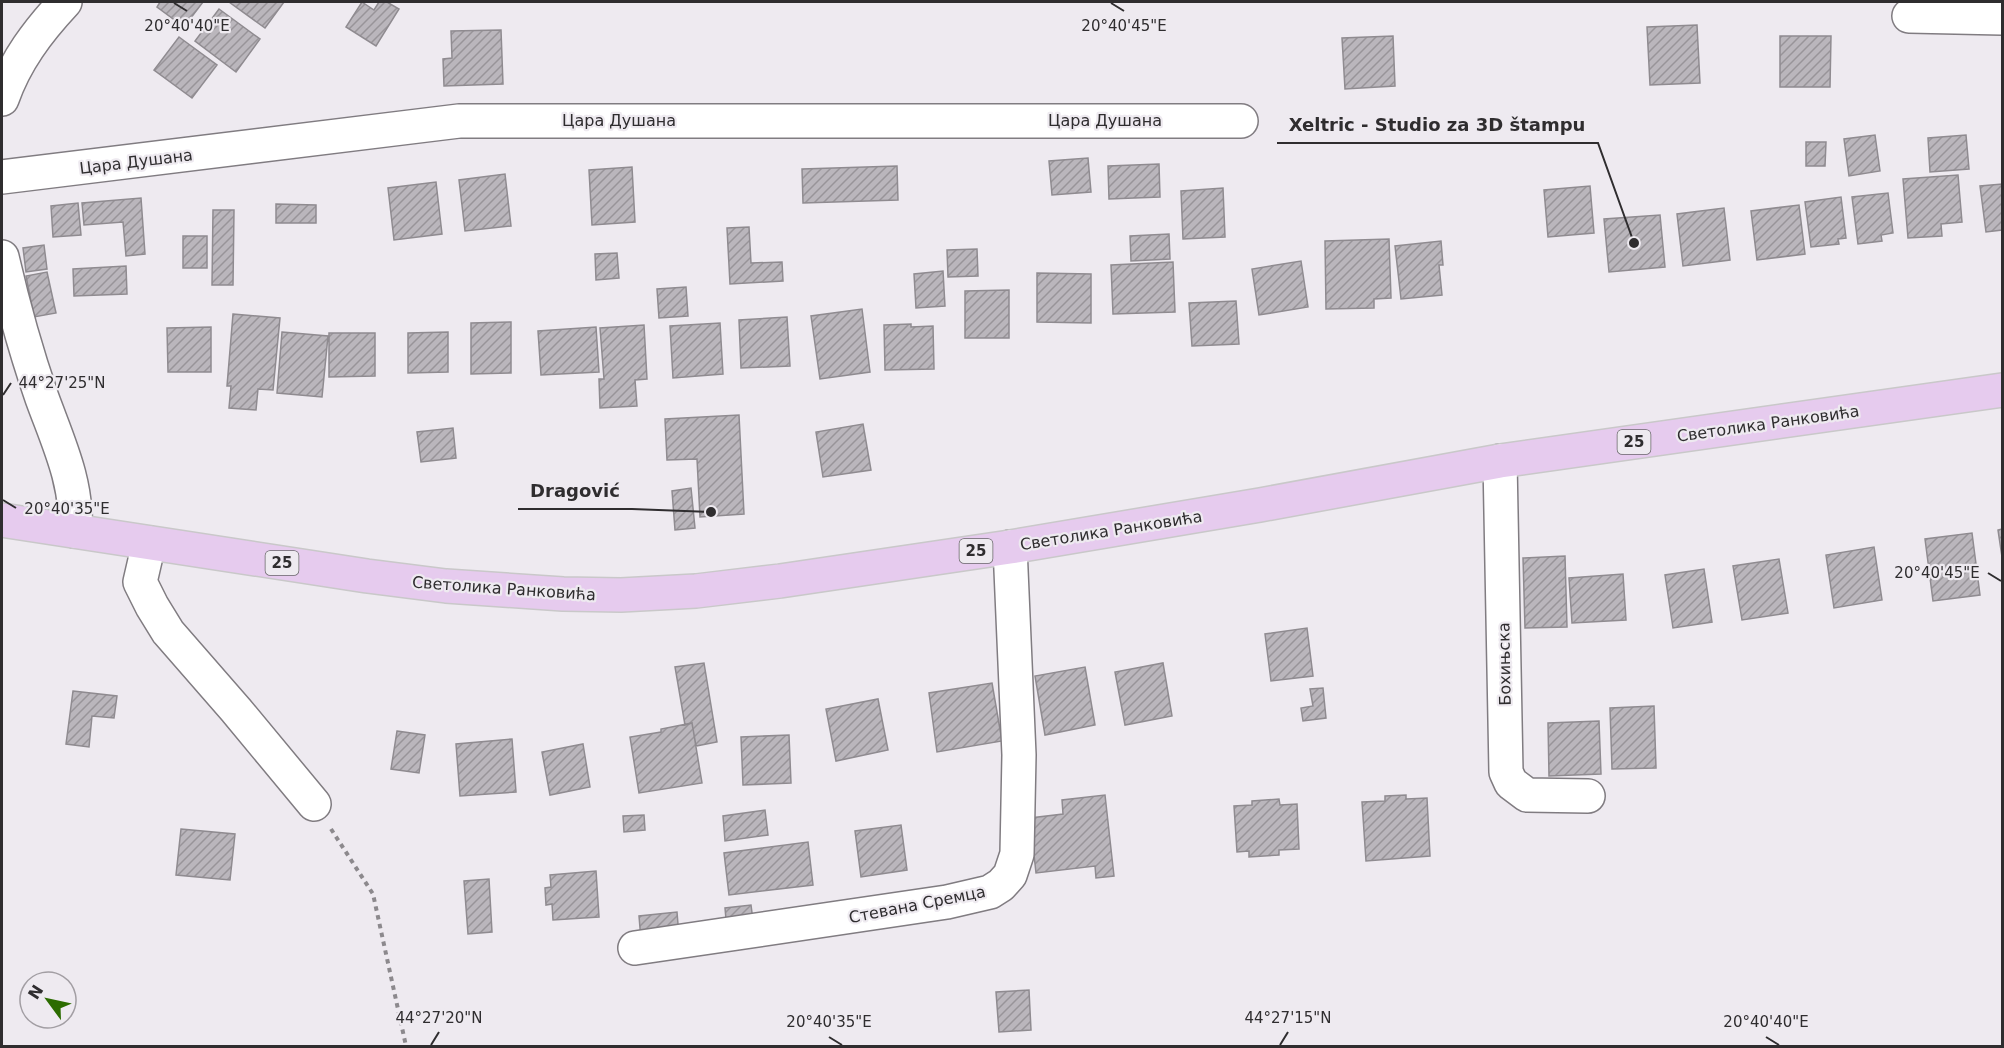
<svg xmlns="http://www.w3.org/2000/svg" width="2004" height="1048" font-family="'DejaVu Sans',sans-serif">
<style>
.building{fill:url(#building-hatch);stroke:#8f8b90;stroke-width:1.5}
.lines{fill:none;stroke-linecap:round;stroke-linejoin:round}
.minor-casing{stroke:#807c81;stroke-width:36}
.major-casing{stroke:#c9c8c9;stroke-width:36}
.path{stroke:#8c898d;stroke-width:4;stroke-dasharray:4.5 4.5;stroke-linecap:butt}
.minor{stroke:#fff;stroke-width:33}
.major{stroke:#e6cbee;stroke-width:33}
.ticks{fill:none;stroke:#2f2d2f;stroke-width:2}
.labels{text-anchor:middle;stroke-width:4.5;stroke-linejoin:round;paint-order:stroke}
.shield{fill:#eeeaf0;stroke:#686669;stroke-width:1.5}
.shield-label{font-size:15px;font-weight:bold;fill:#2f2d2f}
.street-label{font-size:16px;fill:#2f2d2f;stroke:#eeeaf0}
.ticks-label{font-size:15px;text-anchor:middle;fill:#2f2d2f;stroke:#eeeaf0;stroke-width:4.5;stroke-linejoin:round;paint-order:stroke}
.leader{fill:none;stroke:#2f2d2f;stroke-width:2}
.callout-dot{fill:#2f2d2f;stroke:#eeeaf0;stroke-width:2}
.callout-label{font-size:18px;text-anchor:middle;font-weight:bold;fill:#2f2d2f;stroke:#eeeaf0;stroke-width:4.5;stroke-linejoin:round;paint-order:stroke}
</style>
<defs>
<pattern id="building-hatch" width="6" height="6" patternUnits="userSpaceOnUse" patternTransform="scale(1.5)"><rect width="6" height="6" fill="#bab6bc"/><path d="M-1 1l2-2M0 6l6-6M5 7l2-2" fill="none" stroke="#989499"/></pattern>
</defs>
<rect width="100%" height="100%" fill="#eeeaf0"/>
<path class="building" d="M160,2h43l-19,25 -27,-20z
M229,2h55l-19,26z
M362,2l12,8 5,-8h8l12,7 -23,37 -30,-19z
M219,9l41,30 -24,33 -41,-31z
M1697,25l3,58 -50,2 -3,-58z
M501,30l2,54 -59,2 -1,-27 9,-1 -1,-27z
M1393,36l2,50 -50,3 -3,-51z
M1780,36h51l-1,51h-50z
M179,37l38,28 -25,33 -38,-28z
M1875,135l5,36 -31,5 -5,-37z
M1966,135l3,34 -39,3 -2,-34z
M1806,142h20l-1,24h-19z
M1088,158l3,34 -39,3 -3,-34z
M1159,164l1,33 -51,2 -1,-33z
M897,166l1,34 -95,3 -1,-34z
M632,167l3,55 -43,3 -3,-55z
M505,174l6,52 -46,5 -6,-51z
M1958,175l4,47 -21,2 1,12 -34,2 -5,-59z
M436,182l6,52 -48,6 -6,-52z
M2002,184v46l-16,2 -6,-46z
M1590,186l4,47 -46,4 -4,-47z
M1223,188l2,49 -42,2 -2,-48z
M1888,193l5,40 -12,2 1,6 -24,3 -6,-47z
M1841,197l5,41 -8,1 1,5 -28,3 -6,-45z
M141,198l4,56 -19,2 -3,-34 -39,3 -2,-22z
M78,203l3,32 -28,2 -2,-31z
M276,204l40,1v18h-40z
M1799,205l6,49 -48,6 -6,-49z
M1724,208l6,52 -47,6 -6,-52z
M213,210h21l-1,75h-21z
M1660,215l5,52 -56,5 -5,-53z
M749,227l2,36 31,-1 1,19 -53,3 -3,-56z
M1169,234l1,25 -39,2 -1,-25z
M183,236h24v32h-24z
M1389,239l2,59 -17,1v9l-48,1 -1,-68z
M1441,241l2,24h-4l3,30 -41,4 -6,-53z
M44,245l3,24 -21,3 -3,-24z
M977,249l1,27 -30,1 -1,-27z
M617,253l2,25 -23,2 -1,-26z
M1301,261l7,46 -49,8 -7,-46z
M1173,262l2,50 -62,2 -2,-49z
M126,266l1,28 -53,2 -1,-27z
M943,271l2,35 -29,2 -2,-34z
M47,272l9,41 -22,4 -8,-41z
M1037,273l54,1v49l-54,-1z
M686,287l2,29 -29,2 -2,-29z
M1009,290v48h-44v-47z
M1236,301l3,43 -47,2 -3,-43z
M862,309l8,63 -50,7 -9,-63z
M233,314l47,4 -7,72 -15,-1 -2,21 -27,-2 2,-22h-4z
M787,317l3,49 -49,2 -2,-48z
M511,322v51l-40,1v-51z
M720,323l3,51 -50,4 -3,-52z
M911,324v3l22,-1 1,43 -49,1 -1,-45z
M644,325l3,54 -12,1 2,26 -37,2 -1,-29h5l-4,-51z
M211,327v45h-43l-1,-44z
M596,327l3,45 -58,3 -3,-44z
M282,332l46,4 -6,61 -45,-4z
M448,332v40l-40,1v-40z
M329,333h46v43l-46,1z
M739,415l5,99 -44,3 -3,-58 -30,1 -2,-41z
M863,424l8,46 -48,7 -7,-45z
M453,428l3,30 -35,4 -4,-30z
M691,488l4,40 -20,2 -3,-39z
M2002,529v28l-4,-27z
M1972,533l8,62 -47,6 -8,-62z
M1874,547l8,53 -48,8 -8,-53z
M1565,556l2,71 -42,1 -2,-70z
M1779,559l9,54 -46,7 -9,-54z
M1704,569l8,53 -39,6 -8,-53z
M1623,574l3,46 -54,3 -3,-45z
M1307,628l6,48 -42,5 -6,-47z
M704,663l13,79 -21,4 -4,-23 -7,2 -10,-58z
M1163,663l9,53 -47,9 -10,-53z
M1085,667l10,58 -50,10 -10,-59z
M992,683l10,58 -65,11 -8,-59z
M1323,688l3,30 -23,3 -2,-13 12,-2 -3,-17z
M73,691l44,5 -3,22 -22,-2 -3,31 -23,-3z
M878,699l10,51 -52,11 -10,-52z
M1654,706l2,62 -44,1 -2,-61z
M1599,721l2,53 -52,2 -1,-53z
M692,723l10,60 -63,10 -9,-56 31,-5v-3z
M397,731l28,4 -6,38 -28,-4z
M789,735l2,48 -48,2 -2,-48z
M512,739l4,53 -56,4 -4,-52z
M583,744l7,43 -40,8 -8,-43z
M1105,795l9,81 -18,2 -1,-12 -59,7 -6,-55 33,-4 -1,-14z
M1406,795v4l21,-1 3,58 -64,5 -4,-59 23,-1v-5z
M1279,799l1,6 17,-1 2,45 -20,1v5l-30,2v-6l-12,1 -3,-46 18,-1v-4z
M765,810l3,25 -43,6 -2,-25z
M644,815l1,15 -21,2 -1,-16z
M901,825l6,45 -46,7 -6,-46z
M181,829l54,5 -5,46 -54,-5z
M808,842l5,43 -84,10 -5,-42z
M596,871l3,46 -46,3 -1,-16 -6,1 -1,-17 6,-1 -1,-12z
M489,879l3,53 -24,2 -4,-53z
M751,905l3,23 -27,3 -2,-23z
M677,912l2,24 -38,4 -2,-24z
M1029,990l2,40 -32,2 -3,-40z"/>
<g class="lines">
<defs>
<path id="minor" d="M1909,16l93,2
M2,99c13,-38 36,-68 63,-97
M2,177l457,-56h782
M2,257c11,48 24,95 40,141 16,44 36,85 33,133
M1500,461l6,311 5,11 16,12 61,1
M149,543l-9,39 12,24 16,26 68,78 78,94
M635,948l312,-46 43,-10 11,-7 9,-10 7,-21 2,-99 -9,-208"/>
<path id="major" d="M2,520l365,56 79,10 117,8 58,1 75,-4 84,-10 230,-34 250,-42 240,-44 502,-71"/>
</defs>
<use href="#minor" class="minor-casing"/>
<use href="#major" class="major-casing"/>
<path class="path" d="M331,829l42,65 33,152"/>
<use href="#minor" class="minor"/>
<use href="#major" class="major"/>
</g>
<path class="ticks" d="M174,3l13,8M1111,3l13,8M3,395l8,-12M3,500l13,8M1988,573l13,8M829,1037l13,8M1766,1037l13,8M431,1045l8,-13M1280,1045l8,-13"/>
<g class="labels">
<g class="shield">
<rect x="1617.5" y="430" width="33" height="24" rx="4.5"/>
<rect x="959.5" y="539" width="33" height="24" rx="4.5"/>
<rect x="265.5" y="551" width="33" height="24" rx="4.5"/>
</g>
<g class="shield-label">
<text x="1634" y="447">25</text>
<text x="976" y="556">25</text>
<text x="282" y="568">25</text>
</g>
<g class="street-label">
<text x="619" y="126">Цара Душана</text>
<text x="1105" y="126">Цара Душана</text>
<text transform="translate(136 161) rotate(-7)" y="6">Цара Душана</text>
<text transform="translate(1768 423) rotate(-8)" y="6">Светолика Ранковића</text>
<text transform="translate(1111 530) rotate(-9)" y="6">Светолика Ранковића</text>
<text transform="translate(504 588) rotate(4)" y="6">Светолика Ранковића</text>
<text transform="translate(1504 664) rotate(-91)" y="6">Бохињска</text>
<text transform="translate(917 904) rotate(-11)" y="6">Стевана Сремца</text>
</g>
</g>
<g class="ticks-label">
<text x="187" y="31">20°40'40"E</text>
<text x="1124" y="31">20°40'45"E</text>
<text x="62" y="388">44°27'25"N</text>
<text x="67" y="514">20°40'35"E</text>
<text x="1937" y="578">20°40'45"E</text>
<text x="439" y="1023">44°27'20"N</text>
<text x="1288" y="1023">44°27'15"N</text>
<text x="829" y="1027">20°40'35"E</text>
<text x="1766" y="1027">20°40'40"E</text>
</g>
<path class="leader" d="M1634 243L1598 143H1277M711 512L632 509H518"/>
<g class="callout-dot">
<circle cx="1634" cy="243" r="6"/>
<circle cx="711" cy="512" r="6"/>
</g>
<g class="callout-label">
<text x="1437" y="131">Xeltric - Studio za 3D štampu</text>
<text x="575" y="497">Dragović</text>
</g>
<rect width="2004" height="1048" fill="none" stroke="#2f2d2f" stroke-width="6"/>
<g transform="translate(48 1000) rotate(303)"><circle r="28" fill="#eeeaf0" stroke="#a29ea3" stroke-width="1.5"/>
<path d="M0-4.5L10 22L0 15L-10 22Z" fill="#2c6c00"/>
<text y="-9" font-size="16" font-weight="bold" text-anchor="middle" fill="#2f2d2f">N</text>
</g>
</svg>
